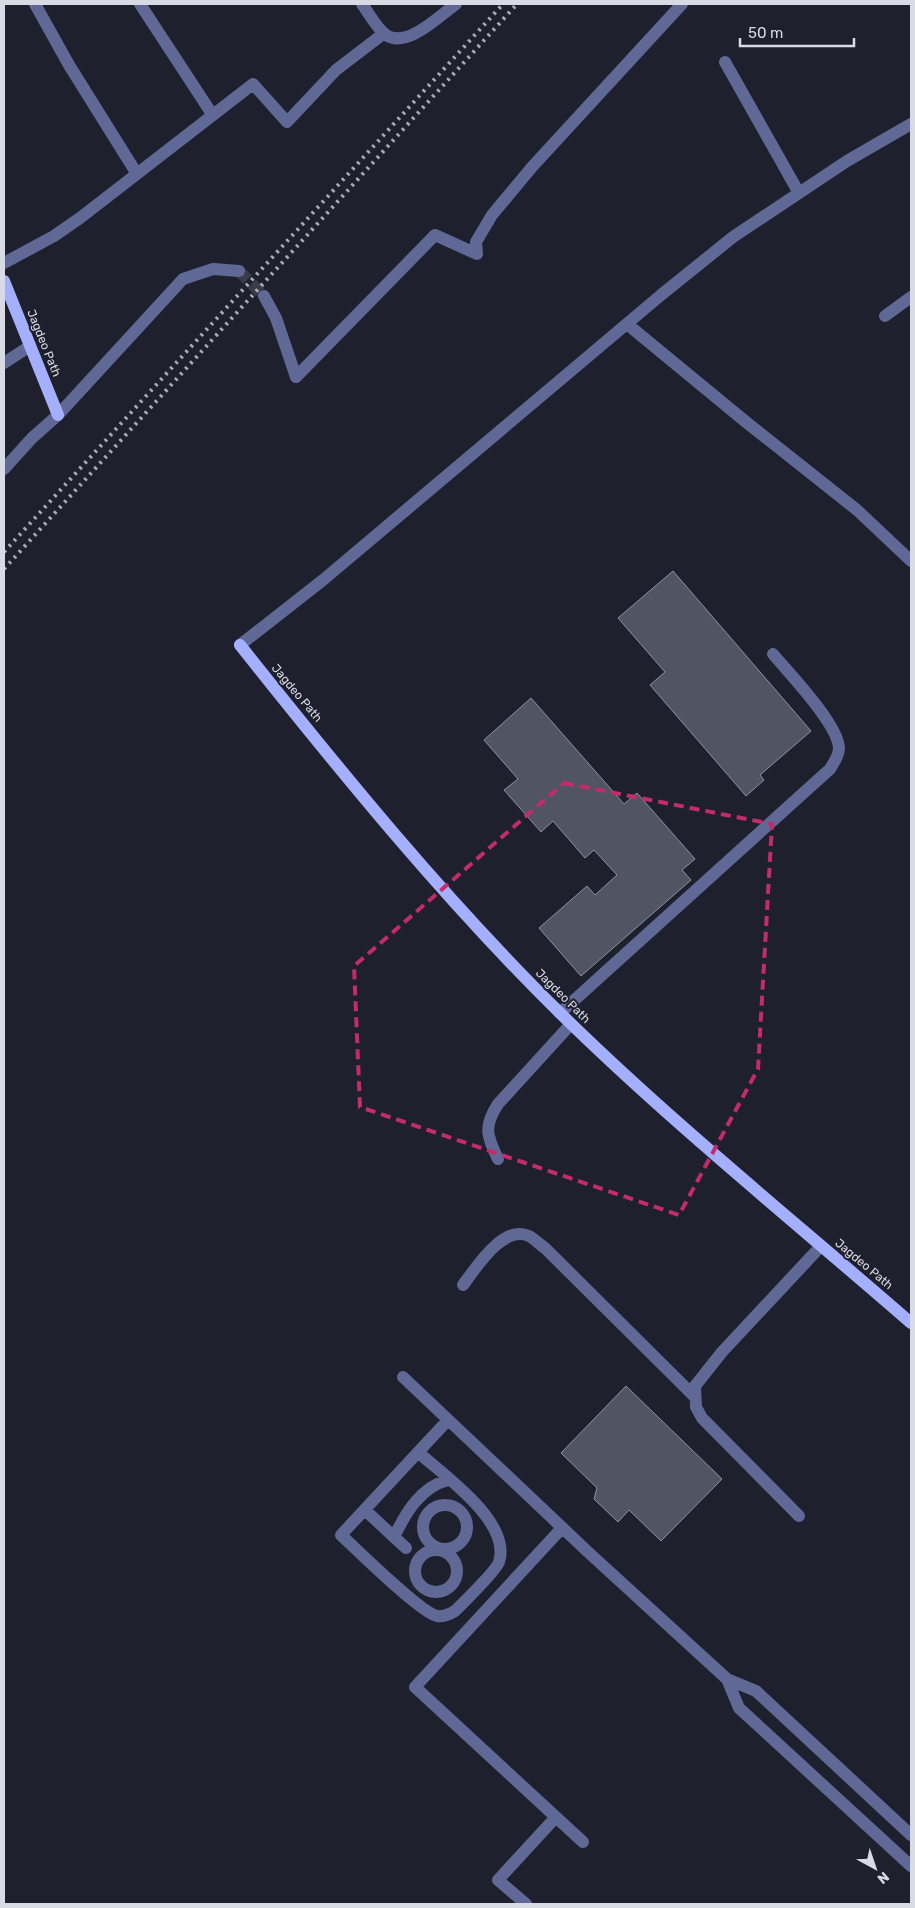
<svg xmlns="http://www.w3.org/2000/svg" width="915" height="1908" font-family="Rubik,sans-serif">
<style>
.building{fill:#515463;stroke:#8d91a1}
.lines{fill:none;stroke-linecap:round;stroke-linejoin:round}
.minor-tunnel{stroke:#3a3c49;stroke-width:12;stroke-dasharray:12 6;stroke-linecap:butt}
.minor{stroke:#606896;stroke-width:12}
.major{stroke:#a4b0fd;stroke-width:12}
.rail{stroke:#a9abb5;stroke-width:4;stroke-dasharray:2.5 5;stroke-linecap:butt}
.marked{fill:none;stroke:#c42c69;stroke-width:4;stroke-dasharray:10 6;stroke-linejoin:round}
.labels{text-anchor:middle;stroke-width:4;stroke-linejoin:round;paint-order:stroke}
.street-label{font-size:12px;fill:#d9dbe4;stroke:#1e202e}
</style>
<rect width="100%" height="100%" fill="#1e202e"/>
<path class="building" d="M673,571l138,160 -51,44 4,5 -18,16 -96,-111 15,-13 -47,-54z
M531,698l93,106 13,-11 58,66 -13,11 9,10 -110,96 -42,-48 48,-42 8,9 22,-20 -23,-25 -9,8 -32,-37 -12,11 -37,-42 14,-11 -34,-39z
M626,1386l96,93 -61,62 -32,-31 -11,12 -24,-23 3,-11 -36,-35z"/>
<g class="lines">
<path class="minor-tunnel" d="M239,271l25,25"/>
<path class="minor" d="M35,4l34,61 68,109
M140,4l72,110
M362,4c7,9 14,24 24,31 21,14 53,-19 70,-31
M725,62l74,131
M4,263l50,-27 26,-18 173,-134 34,38 49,-52 47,-36
M264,296l12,22 20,59 139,-142 42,19 -1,-12 16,-27 40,-48 150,-163
M885,316l26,-19
M627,324l119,98 111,88 54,51
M4,363l26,-17
M4,469l28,-31 26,-23 125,-136 30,-10 26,2
M240,645l83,-65 338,-285 72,-58 114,-76 64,-37
M560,1013l270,-244c4,-7 9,-13 9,-21 -1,-24 -50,-75 -66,-94
M498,1159c-11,-23 -15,-32 0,-55l73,-80
M463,1285c13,-17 40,-61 66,-49 6,3 11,9 16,12l150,149
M403,1377l185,175 139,127 29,12 155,144
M418,1452c26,24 94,70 81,110 -3,9 -35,40 -44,49 -5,3 -12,6 -18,5 -16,-3 -80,-66 -96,-81l107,-115
M423 1527a22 22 0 1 1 44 0a22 22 0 1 1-44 0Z
M365,1510l29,27
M799,1516l-97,-98 -6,-11 -1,-21 27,-34 99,-106
M562,1528l-147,159 168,155
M406,1548l-12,-11c12,-25 27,-50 54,-57
M415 1571a21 21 0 1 1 42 0a21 21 0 1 1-42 0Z
M727,1679l12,29 172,158
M526,1904l-28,-24 58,-63"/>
<path class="major" d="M4,281l54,134
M240,645c101,127 205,255 321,369 111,109 233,207 350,309"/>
<path class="rail" d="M4,552l499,-548
M4,569l513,-565"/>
</g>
<path class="marked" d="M564,783l208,41 -14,245 -79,146 -319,-108 -6,-141z"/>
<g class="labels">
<g class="street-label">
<text transform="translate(44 343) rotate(68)" y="4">Jagdeo Path</text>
<text transform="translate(297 693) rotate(50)" y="4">Jagdeo Path</text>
<text transform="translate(563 996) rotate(45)" y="4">Jagdeo Path</text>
<text transform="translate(864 1264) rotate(40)" y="4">Jagdeo Path</text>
</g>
</g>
<rect width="915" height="1908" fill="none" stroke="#d9dbe4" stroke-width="10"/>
<g transform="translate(875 1868) rotate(140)" stroke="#1e202e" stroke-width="4" paint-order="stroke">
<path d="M0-4L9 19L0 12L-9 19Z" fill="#d9dbe4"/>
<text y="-8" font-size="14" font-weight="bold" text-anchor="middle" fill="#d9dbe4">N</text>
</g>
<path d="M740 38v8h114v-8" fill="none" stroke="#d9dbe4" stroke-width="2.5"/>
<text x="748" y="38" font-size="15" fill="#d9dbe4" stroke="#1e202e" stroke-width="4" paint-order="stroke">50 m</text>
</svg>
